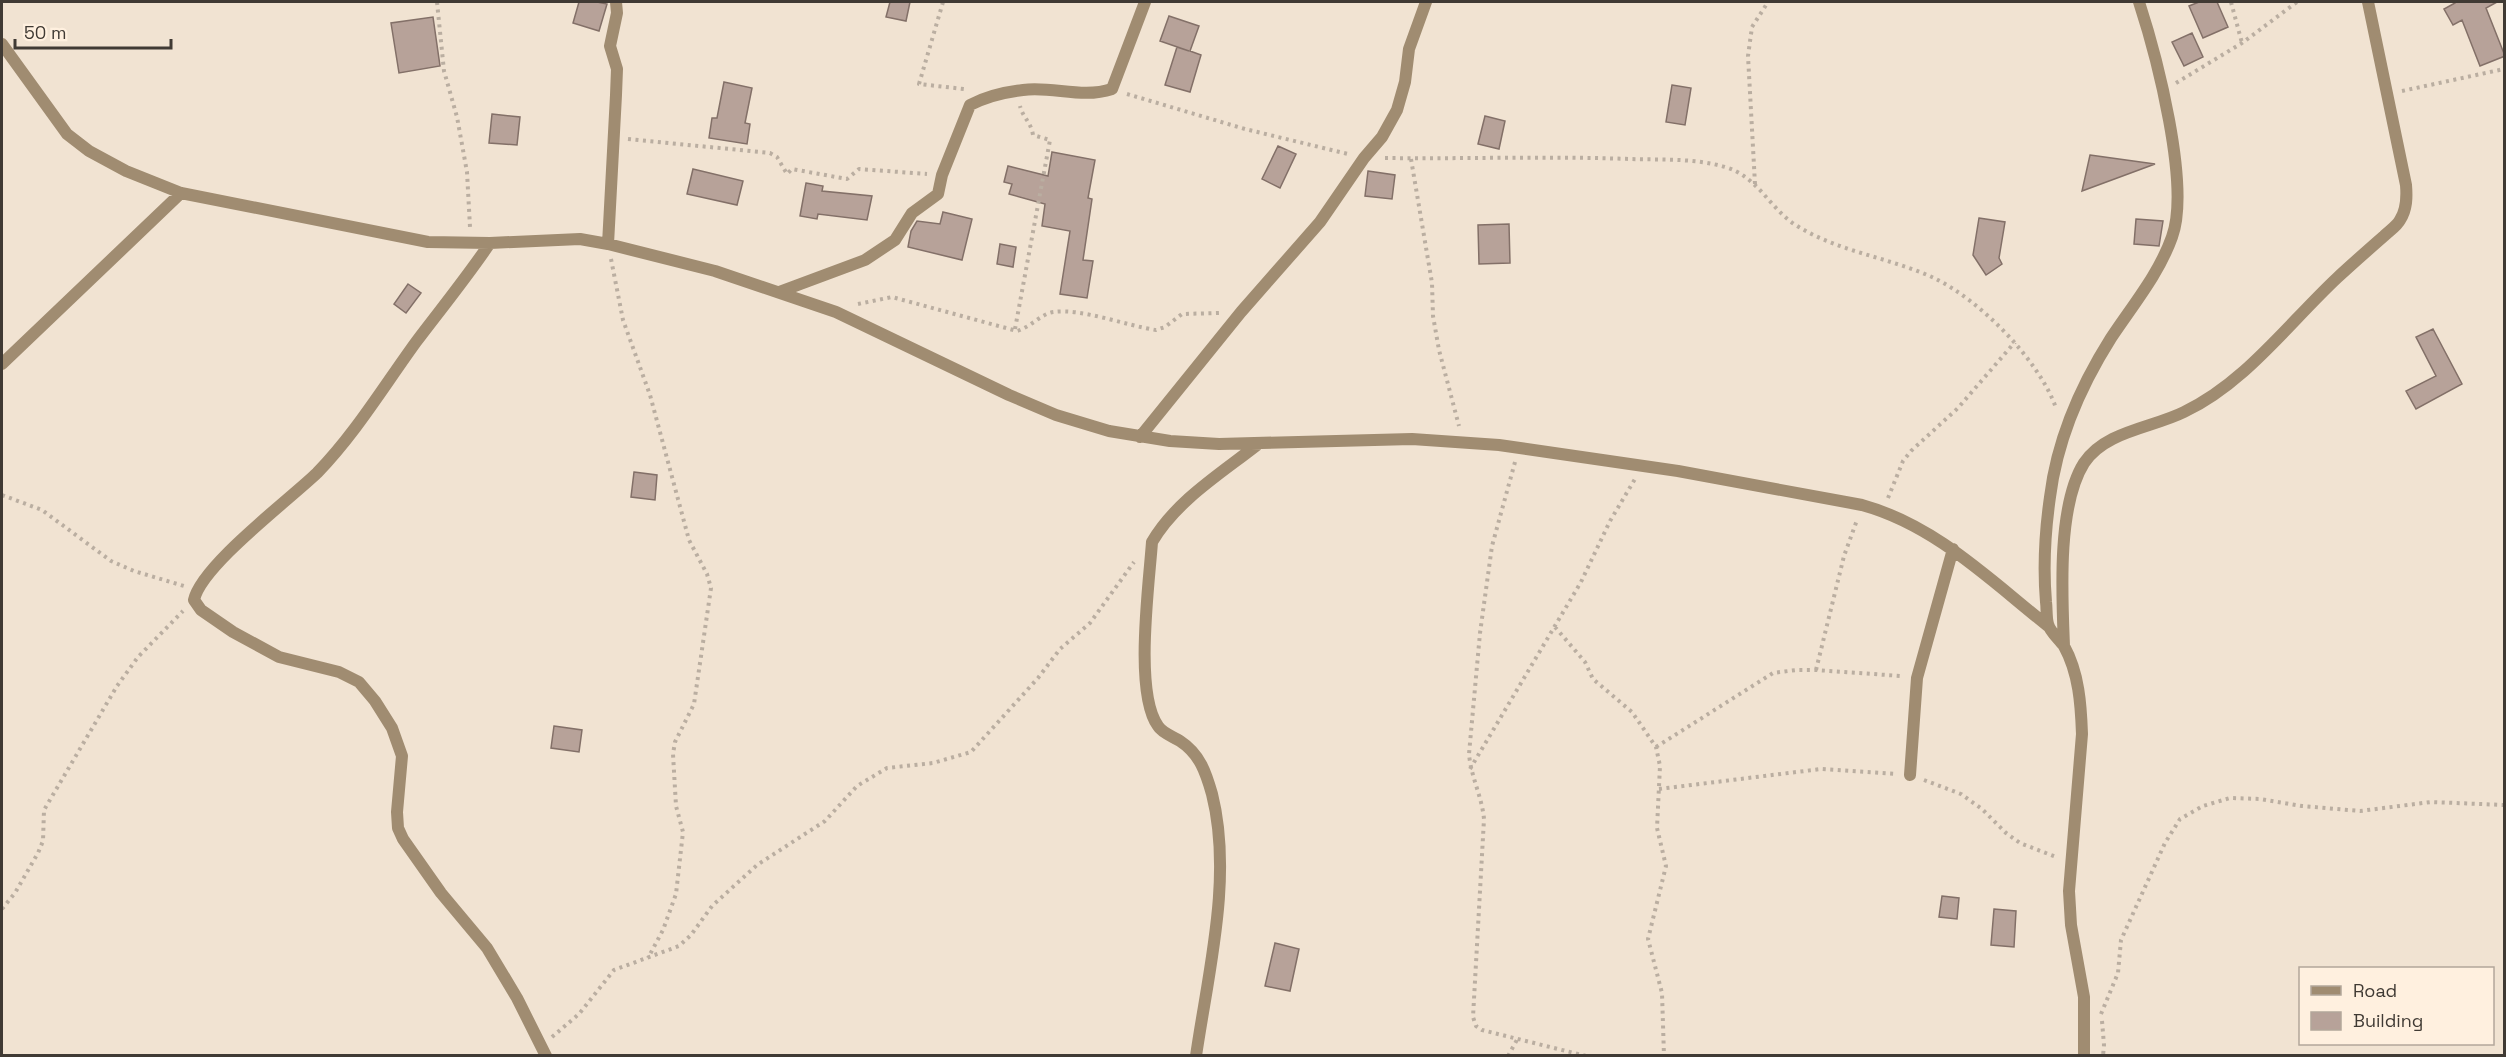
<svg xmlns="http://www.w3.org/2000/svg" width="2506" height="1057" font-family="'Space Grotesk',sans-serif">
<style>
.building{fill:#b7a299;stroke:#837068;stroke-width:1.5}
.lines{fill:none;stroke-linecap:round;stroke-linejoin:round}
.path{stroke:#baaea1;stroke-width:4;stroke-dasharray:3 4.5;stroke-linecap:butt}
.minor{stroke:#a08c71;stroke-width:12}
</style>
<rect width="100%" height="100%" fill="#f1e3d2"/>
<path class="building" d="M579,2h18l10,2 -8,27 -26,-8z
M890,2h20l-4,19 -20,-4z
M2199,2h18l11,25 -25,11 -14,-32z
M2455,2h42l-11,6 19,48 -25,10 -18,-46 -9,5 -9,-16 11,-6z
M1169,16l30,10 -9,25 11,4 -11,37 -25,-7 12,-38 12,4 -29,-10z
M433,17l7,49 -41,7 -8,-50z
M2192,33l11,24 -19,9 -12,-24z
M724,82l28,6 -7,35 5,1 -3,20 -38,-6 3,-20h5z
M1672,85l19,3 -6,37 -19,-3z
M492,114l28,3 -3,28 -28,-2z
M1485,116l20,5 -6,28 -21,-5z
M1278,146l18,8 -16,34 -18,-9z
M1052,152l43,8 -7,38 4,1 -9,61 10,1 -6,37 -27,-4 10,-63 -28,-5 3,-22 -36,-10 3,-10 -8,-2 4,-16 40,10z
M2090,155l65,9 -73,27z
M693,169l50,12 -6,24 -50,-11z
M1368,171l27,4 -3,24 -27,-3z
M806,183l17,3 -1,5 50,5 -5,24 -49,-6 -1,5 -17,-3z
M943,212l29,7 -10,41 -54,-13 3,-16 6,-10 23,3z
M1979,218l26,4 -6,36 3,6 -16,11 -13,-20z
M2136,219l27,2 -4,25 -25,-2z
M1509,224l1,39 -31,1 -1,-39z
M1000,244l16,3 -3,20 -16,-3z
M408,284l13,9 -15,20 -12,-9z
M2433,329l29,55 -46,25 -10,-18 30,-15 -20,-39z
M634,472l23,3 -2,25 -24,-3z
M554,726l28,4 -3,22 -28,-4z
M1942,896l17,2 -2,21 -18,-2z
M1994,909l22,2 -2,36 -23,-2z
M1275,943l24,6 -9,42 -25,-5z"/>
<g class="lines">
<path class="path" d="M437,2l7,69 13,46 10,55 3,55
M943,2l-24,82 45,5
M2231,2l11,41
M2176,83l66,-40 55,-41
M2402,91l102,-22
M1127,94l118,35 103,25
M628,139l142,14 7,4 10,17 5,-5 55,10 12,-10 68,5
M1385,158c82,1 164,-2 245,1 32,1 65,-1 95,8 32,9 44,40 69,57 43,28 95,33 140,54 46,22 105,82 122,130
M1411,159l21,124 1,33 6,34 20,76
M1755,184l-7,-128 4,-29 16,-25
M611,259l12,61 27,75 39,145 18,34 4,14 -17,116 -19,38 -2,12 3,52 7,26 -7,62 -13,36 -15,28
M858,304l34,-7 125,34c14,-4 25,-18 37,-19 27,-4 74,14 102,18l9,-3 17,-13 37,-1
M1015,329l35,-189 -17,-5c-2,-13 -10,-17 -13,-29
M1515,462l-23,84 -12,87 -11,121c2,23 13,43 15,65l-11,198 3,9 6,4 104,26
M2,495l40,15 69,51 23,10 50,15
M1888,498l15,-37 8,-10 47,-43 57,-66
M1555,627l30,35 8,17 39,33 24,35 4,19 -3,62 9,38 -18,73 14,54 2,63
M1816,670l28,-114 13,-36
M1656,747l117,-74 23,-3h20l85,6
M1470,769l111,-187 29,-61 25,-42
M1924,780l37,14 21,15 24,24 14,10 36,14
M1659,789l162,-20 76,5
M2,909l13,-16 23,-40 5,-12 1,-31 73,-124 21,-29 45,-46
M2101,1014l17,-41 3,-33 44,-97 15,-24 23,-13 27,-8 30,1 42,7 58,5 71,-9 73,3
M2102,1021l2,24 -1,11
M552,1037l27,-23 35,-44 65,-24 12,-11 21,-29 45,-41 68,-44 32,-35 30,-18 46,-5 38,-11 67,-74 22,-29 30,-26 44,-61
M1508,1056l10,-18"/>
<path class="minor" d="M2,44l65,90 22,17 37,20 55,22 247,49 62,1 90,-4 28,5 107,27 121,41 173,83 47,20 53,16 61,10 49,3 193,-5 87,6 179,26 184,34c73,20 128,75 186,121
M490,243c-23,34 -49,66 -74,99 -32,44 -61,92 -99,131 -28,27 -116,93 -123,127l7,10 32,22 46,25 60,15 20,10 16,19 17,27 10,28 -5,56 1,16 5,11 38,54 46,55 30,50 29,58
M608,244l8,-149 1,-26 -7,-23 7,-33 -1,-11
M779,292l86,-32 30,-20 17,-27 26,-19 4,-19 28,-70c17,-9 35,-13 53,-15 30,-4 59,9 89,-1l33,-87
M2,364l179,-171
M1140,437l101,-125 79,-90 44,-64 18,-21 15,-27 8,-28 4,-33 17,-47
M2064,646c-2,-50 -7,-140 20,-183 21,-32 68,-35 100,-51 61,-29 104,-88 153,-134 15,-14 31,-28 47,-42 5,-5 13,-10 16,-16 7,-11 7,-23 6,-35l-38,-183
M1910,775l7,-97 36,-129
M1196,1056c12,-83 37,-179 16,-262 -6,-21 -12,-40 -32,-53 -6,-4 -18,-8 -22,-15 -24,-33 -9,-141 -6,-184 24,-41 68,-68 105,-97
M2084,1056v-59l-13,-72 -2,-34 13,-157c-1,-29 -3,-61 -18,-88 -5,-7 -14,-14 -16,-22 -2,-7 -1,-15 -2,-22 -3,-35 -1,-70 4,-105 7,-57 30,-110 61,-159 21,-32 48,-64 61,-101 19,-51 -16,-183 -33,-235"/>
</g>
<rect width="2506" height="1057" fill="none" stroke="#403a34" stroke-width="6"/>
<rect x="2299" y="967" width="195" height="78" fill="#fff0df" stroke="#b3a79b" stroke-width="1.5"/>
<rect x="2311" y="986" width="30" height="9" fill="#a08c71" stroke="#b3a79b" stroke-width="1.5"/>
<text x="2353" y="997" font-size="18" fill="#403a34">Road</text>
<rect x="2311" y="1012" width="30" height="18" fill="#b7a299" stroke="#b3a79b" stroke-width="1.5"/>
<text x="2353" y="1027" font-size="18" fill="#403a34">Building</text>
<path d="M15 39v9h156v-9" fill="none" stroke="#403a34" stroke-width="3"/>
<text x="24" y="39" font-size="18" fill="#403a34" stroke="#fff0df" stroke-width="4.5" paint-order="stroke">50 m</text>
</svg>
